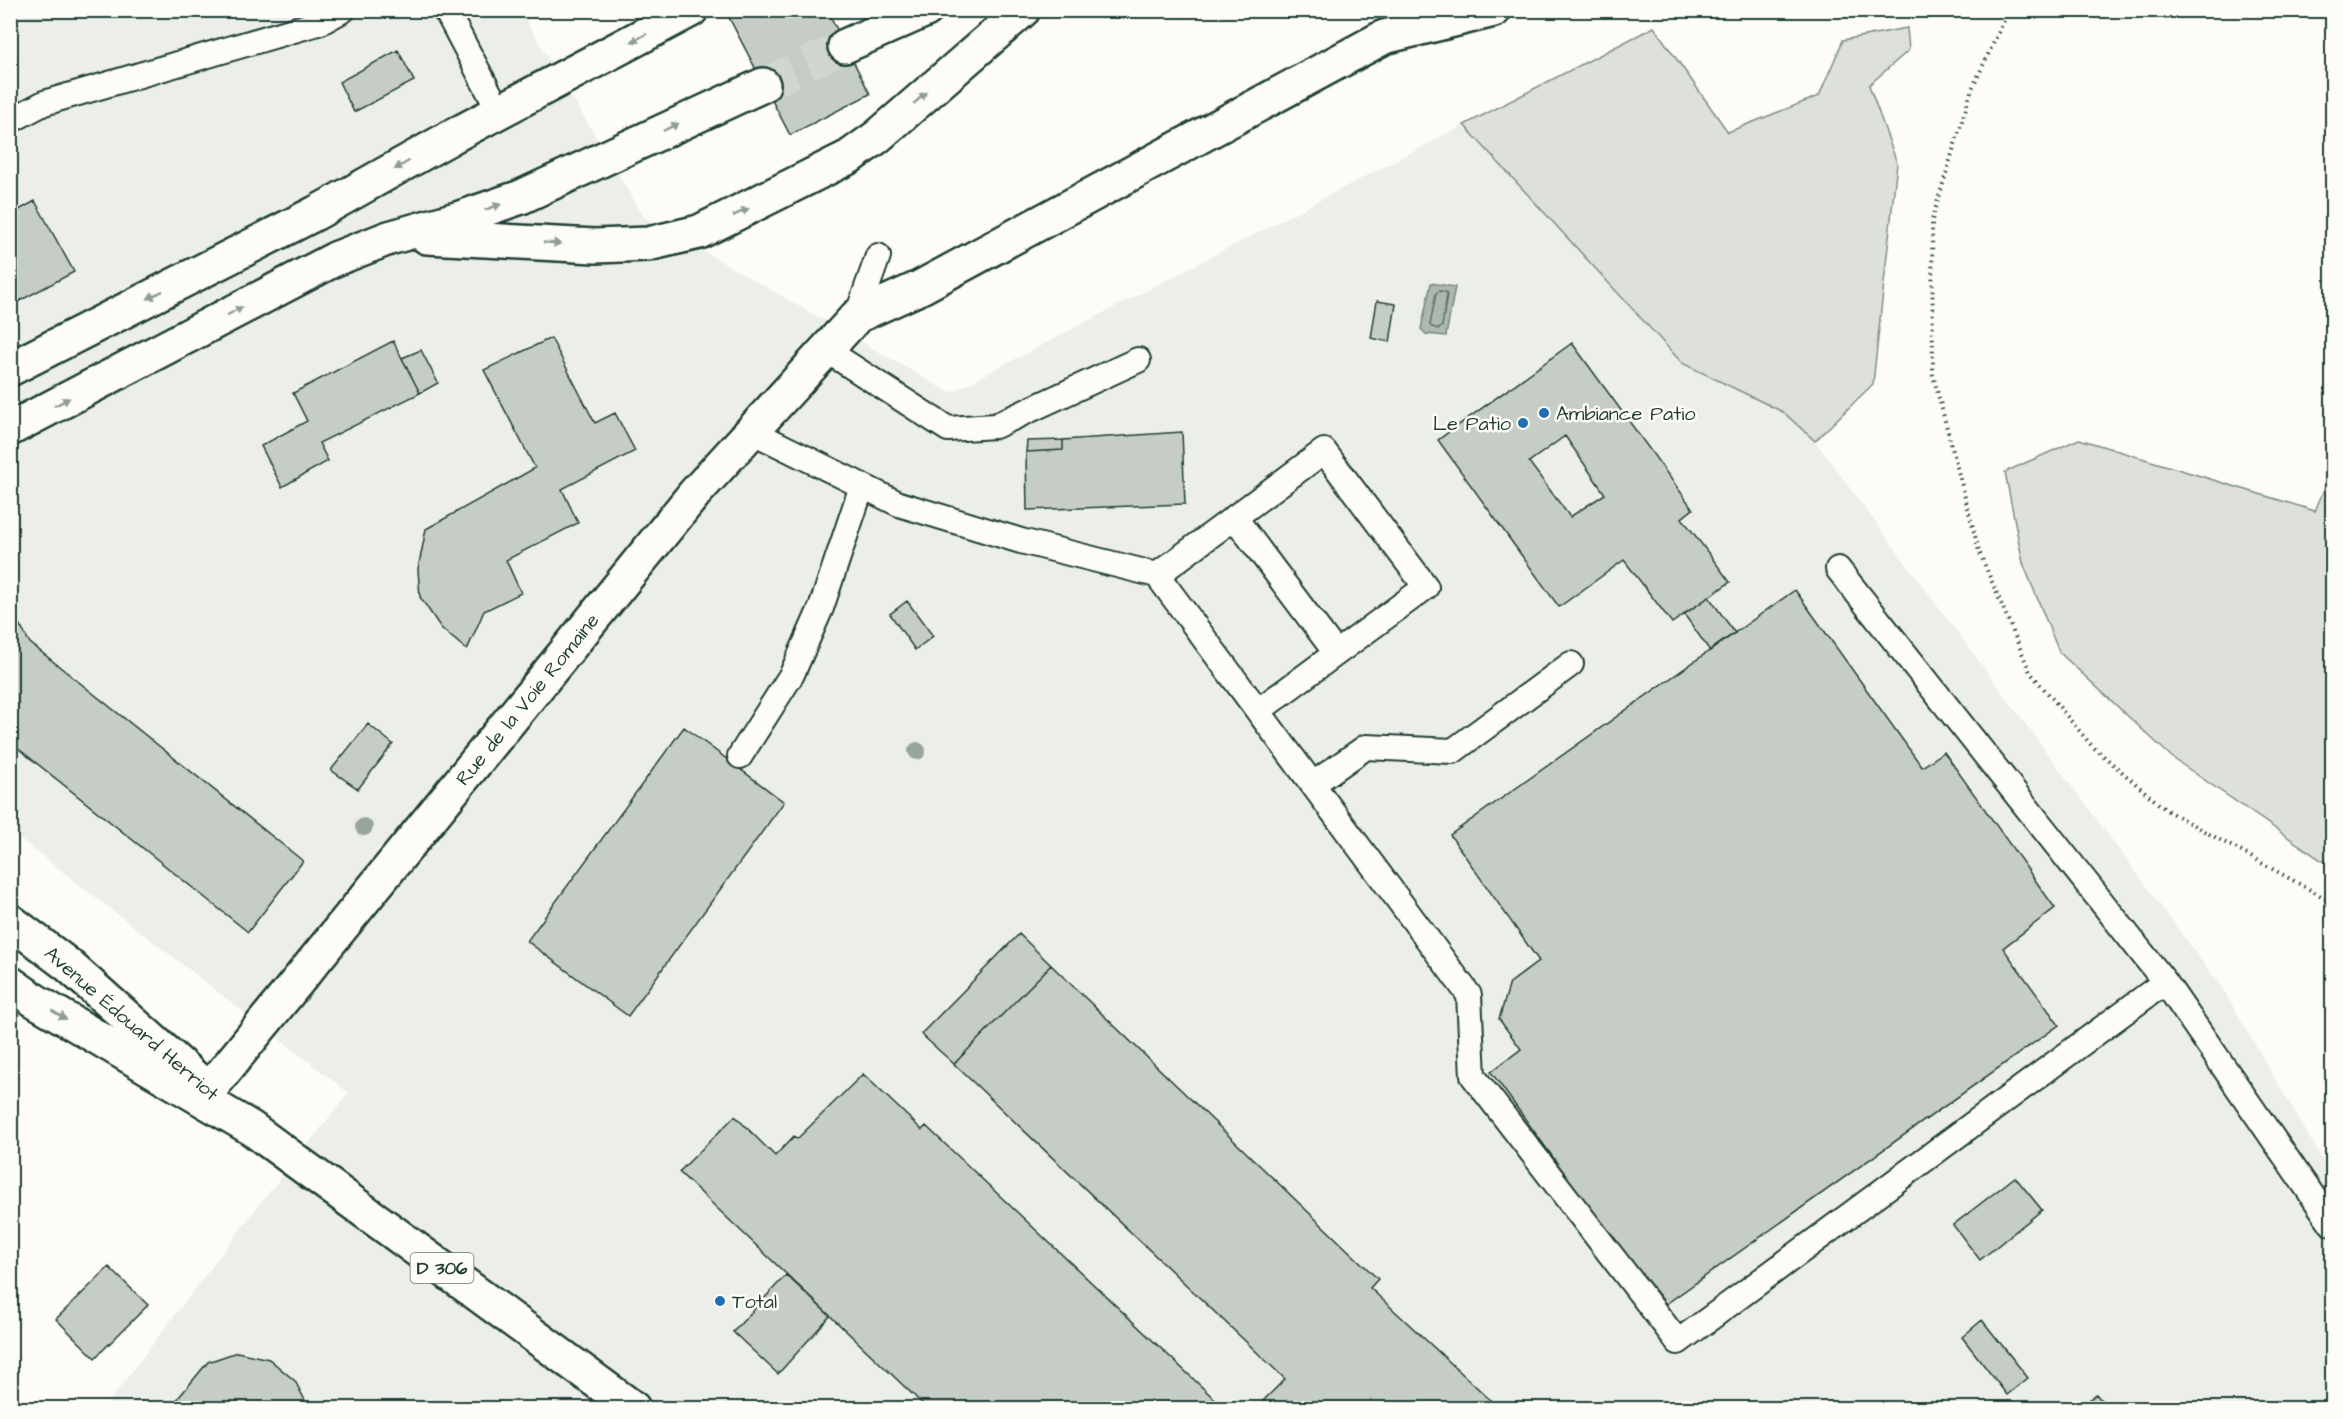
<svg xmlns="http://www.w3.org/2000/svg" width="2343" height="1419" font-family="'Architects Daughter',sans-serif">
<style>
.built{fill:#eceee9}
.green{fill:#dde0db;stroke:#7e8e88;stroke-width:1.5}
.water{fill:#aeb8b1;stroke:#75877f;stroke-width:1.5}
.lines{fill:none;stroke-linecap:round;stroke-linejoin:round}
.shore{stroke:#586e66;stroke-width:1.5}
.building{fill:#c6cdc7;stroke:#1f3d34;stroke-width:1.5;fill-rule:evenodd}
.motorway-tunnel{stroke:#d1d6d0;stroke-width:33;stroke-dasharray:33 16;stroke-linecap:butt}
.service-casing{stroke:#1f3d34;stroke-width:28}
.minor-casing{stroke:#1f3d34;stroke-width:38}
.primary-casing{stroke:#1f3d34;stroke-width:38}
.motorway-casing{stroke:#1f3d34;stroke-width:38}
.path{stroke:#1f3d34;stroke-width:4;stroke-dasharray:1.5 4.5;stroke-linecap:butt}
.service{stroke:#fdfcf7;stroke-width:24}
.minor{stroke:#fdfcf7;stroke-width:33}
.primary{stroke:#fdfcf7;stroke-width:33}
.motorway{stroke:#fdfcf7;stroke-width:33}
.tree{fill:#98a59e}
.oneway{fill:#8e9c96}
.poi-dot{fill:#1f6fb2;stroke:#fdfcf7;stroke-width:2}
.labels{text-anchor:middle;stroke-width:5;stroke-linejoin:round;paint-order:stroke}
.shield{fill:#fdfcf7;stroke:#62766e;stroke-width:1.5}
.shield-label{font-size:18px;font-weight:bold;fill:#1f3d34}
.poi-label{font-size:20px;fill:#1f3d34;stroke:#fdfcf7;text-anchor:start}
.street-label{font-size:20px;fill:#1f3d34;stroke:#fdfcf7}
</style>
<rect width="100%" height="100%" fill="#fdfcf7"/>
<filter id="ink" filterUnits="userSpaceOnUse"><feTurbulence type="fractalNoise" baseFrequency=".0167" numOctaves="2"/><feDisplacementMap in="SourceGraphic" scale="12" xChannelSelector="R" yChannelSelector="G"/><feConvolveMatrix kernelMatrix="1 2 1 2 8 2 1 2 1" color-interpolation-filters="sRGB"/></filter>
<g filter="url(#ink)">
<path class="built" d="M10,11h510l124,206 306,176 514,-268 218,238 101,49 32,29 407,547 110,188v232h-2228l158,-207 87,-108 -338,-261z"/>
<path class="green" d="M1654,27l74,105 91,-36 24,-56 64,-12 2,22 -40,35 28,78 -24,221 -58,57 -32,-29 -101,-49 -218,-238z
M2079,439l236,72 17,-41v394l-11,-4 -147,-101 -115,-107 -36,-89 -18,-91z"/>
<path class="water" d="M1431,283l24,4 -9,49 -20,-2 -5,-5z"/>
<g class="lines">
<path class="shore" d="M1439,291l7,1 1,2 -5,32 -3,3 -7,-2 -2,-2 6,-32z"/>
</g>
<path class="building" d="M725,10h102l43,84 -80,41z
M398,50l16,31 -60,31 -15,-30z
M35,201l39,71 -64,34v-91z
M1377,301l19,3 -6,38 -19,-4z
M551,338l44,85 20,-10 20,38 -73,38 16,34 -72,37 15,33 -37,18 -17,39 -26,-22 -21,-31 -2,-28 8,-40 109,-61 -51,-98z
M393,341l27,52 -101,50 9,18 -46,26 -21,-41 46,-25 -14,-28z
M1572,343l121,166 -11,9 48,64 -58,41 -48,-63 -65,47 -121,-167zM1565,436l40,58 -35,23 -41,-55z
M421,350l17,33 -18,10 -18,-35z
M1182,432l3,72 -158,6 -1,-58 37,-2v-10z
M1063,440v10l-37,2 1,-11z
M1795,590l127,177 22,-15 111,156 -52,40 56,77 -393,279 -69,-86 -106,-146 30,-23 -22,-30 11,-36 29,-22 -89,-126z
M1709,597l26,36 -25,18 -26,-37z
M907,601l26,35 -18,14 -25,-36z
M10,608l20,35 273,218 -55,71 -238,-190z
M368,724l25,20 -35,45 -27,-19z
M684,727l100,75 -156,214 -101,-75z
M1019,934l32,31 -97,99 -33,-30z
M1051,965l327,314 -8,9 129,120h-228l-8,-7 22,-22 -331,-315z
M863,1074l59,56 4,-4 298,282h-297l-248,-236 56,-56 40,40 19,-20 3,3z
M2015,1177l27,33 -62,50 -27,-35z
M109,1267l39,38 -53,53 -39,-39z
M786,1275l44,41 -52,58 -45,-42z
M1982,1320l46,58 -21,17 -45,-58z
M237,1352l32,7 26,22 14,27h-139l38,-46z
M2096,1394l12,14h-14l-6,-7z"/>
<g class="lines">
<path class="motorway-tunnel" d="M763,85l82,-39"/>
<defs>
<path id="service" d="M444,10l4,4 51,97
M10,121l34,-18 277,-81 22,-12
M857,316l21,-60
M826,350l122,79 47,-3 143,-66
M751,431l148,73 122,37 136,34 312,420 4,81 205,266 487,-360 167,242
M1235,518l101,135
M1838,569l327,413
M1157,575l167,-124 102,136 -168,124
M740,756l52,-82 29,-66 41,-122
M1313,784l53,-37 87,4 118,-87"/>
<path id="minor" d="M209,1090l486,-597 162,-177 64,-29 463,-250 110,-27"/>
<path id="primary" d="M10,921l58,44 128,114
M10,983l24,17 217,128 382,280"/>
<path id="motorway" d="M845,46l81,-36
M427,237l168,9 53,-2 51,-12 150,-75 28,-20 146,-127
M10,369l306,-156 137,-77 238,-126
M10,429l325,-170 54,-21 71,-20 61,-21 242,-112"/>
</defs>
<use href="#service" class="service-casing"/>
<use href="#minor" class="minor-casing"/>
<use href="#primary" class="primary-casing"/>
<use href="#motorway" class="motorway-casing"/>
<path class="path" d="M2009,10l-38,81 -39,129 1,155 46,176 51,121 62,74 74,64 166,92"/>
<use href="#service" class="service"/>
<use href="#minor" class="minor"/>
<use href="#primary" class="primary"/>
<use href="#motorway" class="motorway"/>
</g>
<g class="tree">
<circle cx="917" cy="751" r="9"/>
<circle cx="364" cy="827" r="9"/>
</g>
<defs><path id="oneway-solid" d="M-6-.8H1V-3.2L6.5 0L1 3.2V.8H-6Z" transform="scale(1.5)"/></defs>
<g class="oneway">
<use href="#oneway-solid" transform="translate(639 38) rotate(152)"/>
<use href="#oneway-solid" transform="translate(920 98) rotate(-42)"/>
<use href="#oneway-solid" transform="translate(671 127) rotate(-25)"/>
<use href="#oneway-solid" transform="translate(402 165) rotate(150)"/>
<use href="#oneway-solid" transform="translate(493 207) rotate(-20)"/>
<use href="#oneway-solid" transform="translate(741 212) rotate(-25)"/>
<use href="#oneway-solid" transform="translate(552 243) rotate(4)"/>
<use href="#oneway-solid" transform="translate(155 295) rotate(153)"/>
<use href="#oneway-solid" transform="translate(235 311) rotate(-28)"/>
<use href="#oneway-solid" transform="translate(62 402) rotate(-27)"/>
<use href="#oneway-solid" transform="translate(59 1015) rotate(31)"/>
</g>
</g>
<g class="poi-dot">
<circle cx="1544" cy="413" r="6"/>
<circle cx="1523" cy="423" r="6"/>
<circle cx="720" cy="1301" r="6"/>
</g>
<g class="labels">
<rect class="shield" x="410.5" y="1253" width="63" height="30" rx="4.5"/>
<g class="shield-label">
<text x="442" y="1274">D 306</text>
</g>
<g class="poi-label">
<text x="1556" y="420">Ambiance Patio</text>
<text x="1511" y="430" text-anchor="end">Le Patio</text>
<text x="732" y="1308">Total</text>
</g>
<g class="street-label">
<text transform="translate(527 699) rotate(-51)" y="7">Rue de la Voie Romaine</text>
<text transform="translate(132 1023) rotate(41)" y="7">Avenue Édouard Herriot</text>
</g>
</g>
<rect width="2343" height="1419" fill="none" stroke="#fdfcf7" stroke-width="36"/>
<rect x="18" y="18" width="2307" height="1383" fill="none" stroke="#1f3d34" stroke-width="2" filter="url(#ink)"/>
</svg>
